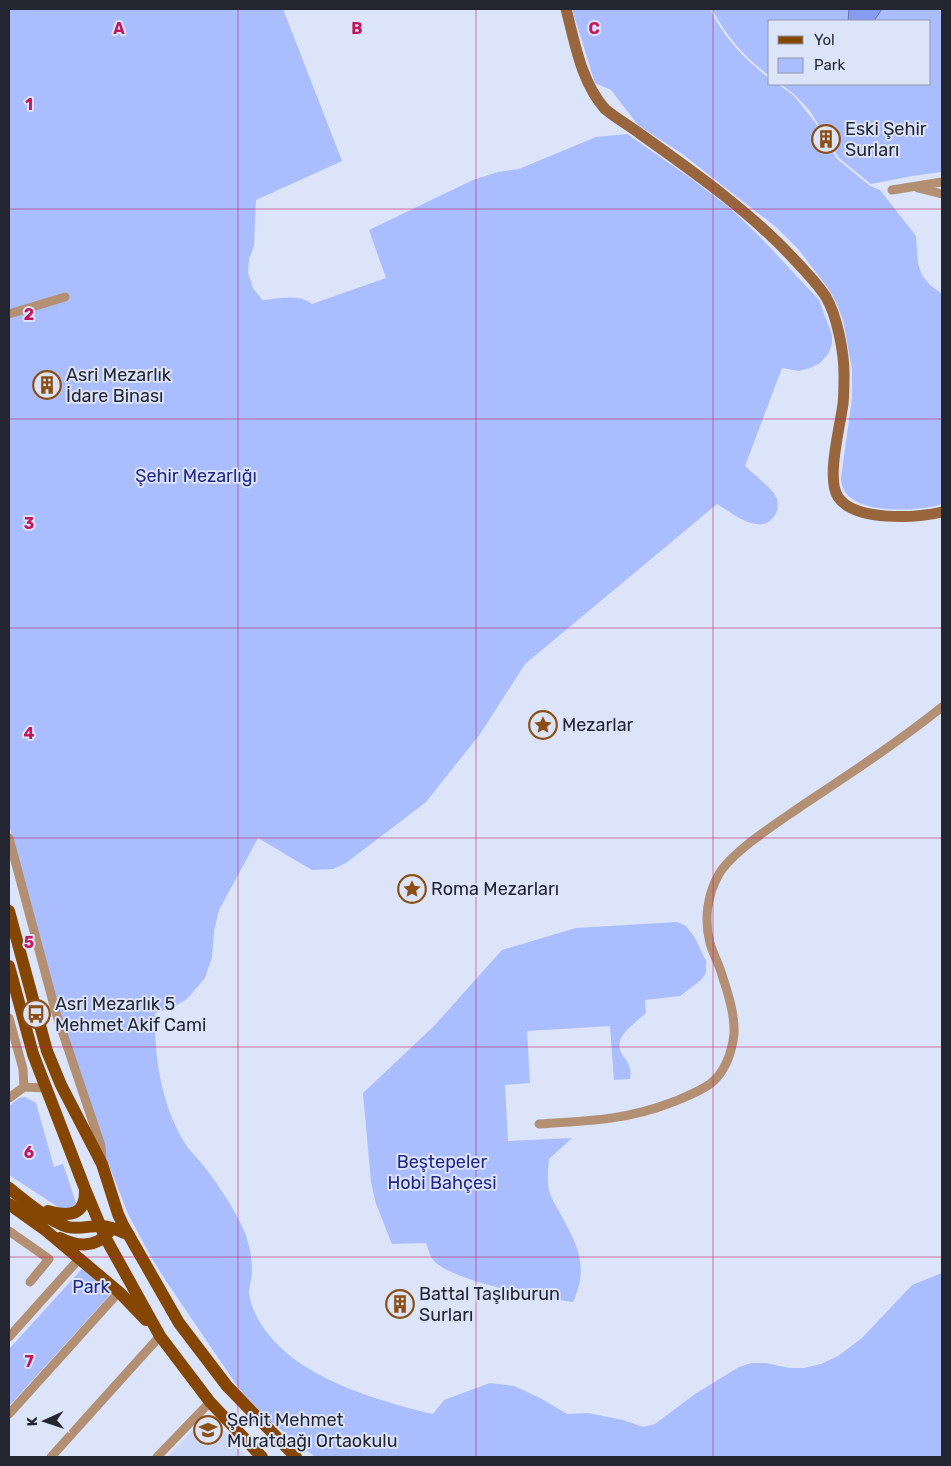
<svg xmlns="http://www.w3.org/2000/svg" width="951" height="1466" font-family="Rubik,sans-serif">
<style>
.built{fill:#ccd7fa}
.green{fill:#aabdfe}
.water{fill:#869bf1;stroke:#6878b7}
.lines{fill:none;stroke-linecap:round;stroke-linejoin:round}
.street{stroke:#b38f74;stroke-width:9}
.secondary{stroke:#99653c;stroke-width:11}
.primary{stroke:#854603;stroke-width:12}
.grid{fill:none;stroke:#c2185b;stroke-width:1;stroke-opacity:0.55}
.labels{text-anchor:middle;stroke-width:4;stroke-linejoin:round;paint-order:stroke}
.poi-label{font-size:18px;fill:#232631;stroke:#dce4fa;text-anchor:start}
.park-label{font-size:18px;fill:#212687;stroke:#dce4fa}
.grid-label{font-size:16px;text-anchor:middle;font-weight:bold;fill:#c2185b;stroke:#dce4fa;stroke-width:4;stroke-linejoin:round;paint-order:stroke}
</style>
<rect width="100%" height="100%" fill="#dce4fa"/>
<path class="built" d="M209,1414l38,43h-80z"/>
<path class="green" d="M9,9h274l59,152 -86,39 -2,46 -5,13 -1,14 5,15 9,12c17,-1 36,-7 50,4l74,-26 -17,-48 104,-50 25,-8 21,-3 77,-32 31,-3 66,46 38,29 31,30 57,61 13,35v9l-4,10 -8,9 -10,5 -11,3 -17,-3 -37,98c9,9 25,20 31,31 3,5 2,13 -1,18 -14,23 -44,-3 -58,-11l-192,160 -45,70 -54,68 -80,61 -13,6 -21,1 -54,-32 -39,72 -5,21 -2,26 -7,21 -18,21 -15,9 -17,5c-1,46 7,96 33,135 5,6 10,11 15,17 16,21 32,44 42,68 5,13 7,27 7,41 -1,6 -3,13 -3,19 2,19 16,39 29,52 36,37 106,58 155,69l11,-14 46,-17 24,3 26,12 27,16 21,-1 35,7 20,7 12,-3 40,-30 44,-27 13,-4h14l23,5h15l17,-4 17,-8 24,-18 50,-53 30,-12v184h-627l-47,-38 -28,-29 -76,-112 -13,-21 -23,-43 -23,-59 -33,-96 -63,-234z
M572,9h138c13,28 35,51 60,70v5h8l16,12 21,26 22,37 33,27 10,4 36,46 2,28 4,11 8,10 12,9v210c-24,8 -101,13 -101,-26l11,-80v-29l-9,-49 -7,-18 -8,-14 -29,-38 -23,-23 -95,-74 -43,-28 -27,-35 -16,-7z
M712,9h230v163l-30,4 -41,8 -32,-26 -29,-47 -15,-16 -14,-11h149v-63h-160v55c-25,-18 -44,-40 -58,-67z
M677,922l9,4 9,12 11,23v12l-5,7 -21,16 -35,4 1,13c-12,11 -37,26 -22,44 5,7 8,13 6,22l-16,1 -4,-54 -83,5 3,52 -25,2 3,56 64,-3 -23,21c-1,11 -2,21 0,31 2,9 8,17 12,25 17,31 28,52 12,87 -30,-4 -120,-20 -140,-42 -3,-4 -5,-12 -7,-17l-34,1 -16,-40 -5,-22 -8,-89 71,-67 68,-76 74,-22z
M25,1097l11,6 18,64 9,-3 13,39c-5,6 -10,7 -18,4l-49,-32v-69l10,-8z
M90,1260l28,26 -109,120v-57z"/>
<path class="water" d="M849,9h33l-8,12h-26z"/>
<g class="lines">
<path class="street" d="M918,188l24,6
M892,190l50,-8
M9,314l56,-17
M9,838l47,175 45,133 1,16
M9,1018l14,51 1,18
M9,1098l15,-11 22,1
M539,1124c49,-3 88,-4 134,-22 12,-5 26,-10 37,-18 15,-11 22,-32 24,-50 1,-19 -6,-41 -12,-59 -3,-11 -9,-21 -12,-32 -6,-23 -3,-48 9,-69 14,-23 58,-51 81,-67 48,-32 97,-64 142,-100
M9,1231l40,28 -19,23
M9,1337l70,-78
M9,1414l110,-122
M51,1457l109,-121
M157,1457l53,-55"/>
<path class="secondary" d="M566,9c9,34 15,73 39,100 11,9 23,16 34,24 53,38 108,76 153,124 11,12 25,26 34,40 11,19 18,55 18,77 0,10 0,21 -1,30 -3,23 -17,75 -5,93 17,25 79,21 104,15"/>
<path class="primary" d="M9,911l38,140 14,34 41,79 16,50 5,11 56,98 48,63 69,71
M9,966l24,88 52,135 20,48 55,99 50,66 52,55
M9,1188c15,12 41,34 59,39 12,3 23,-2 35,-1 9,1 17,5 26,9
M9,1204l35,25 75,63 27,28
M48,1211c21,6 38,5 37,-22
M60,1238c18,9 36,10 49,-6"/>
</g>
<path class="grid" d="M238,9v1448M476,9v1448M713,9v1448M9,209h933M9,419h933M9,628h933M9,838h933M9,1047h933M9,1257h933"/>
<defs>
<symbol id="building-ring" viewBox="-11 -11 22 22"><circle r="9.5" fill="#dce4fa" stroke="#8c4e12" stroke-width="1.5"/><path d="M-4-6H4V6H1V3H-1V6H-4ZM-2.5-4.3h1.7v1.8h-1.7ZM.8-4.3h1.7v1.8H.8ZM-2.5-1h1.7V.8h-1.7ZM.8-1h1.7V.8H.8Z" fill="#8c4e12"/></symbol>
<symbol id="sight-ring" viewBox="-11 -11 22 22"><circle r="9.5" fill="#dce4fa" stroke="#8c4e12" stroke-width="1.5"/><path d="M0-6L1.8-2.2L6-1.7L2.9 1.2L3.7 5.4L0 3.3L-3.7 5.4L-2.9 1.2L-6-1.7L-1.8-2.2Z" fill="#8c4e12"/></symbol>
<symbol id="bus-ring" viewBox="-11 -11 22 22"><circle r="9.5" fill="#dce4fa" stroke="#8c4e12" stroke-width="1.5"/><path d="M-5-6H5V4H4V6H2V4H-2V6H-4V4H-5ZM-3.5-4V0h7V-4ZM-3.5 1.2v1.5H-2V1.2ZM2 1.2v1.5H3.5V1.2Z" fill="#8c4e12"/></symbol>
<symbol id="school-ring" viewBox="-11 -11 22 22"><circle r="9.5" fill="#dce4fa" stroke="#8c4e12" stroke-width="1.5"/><path d="M0-5L7-2L0 1L-7-2ZM-4 1L0 2.5L4 1V4Q0 6-4 4Z" fill="#8c4e12"/></symbol>
</defs>
<g fill-rule="evenodd">
<use href="#building-ring" x="810" y="123" width="32" height="32"/>
<use href="#building-ring" x="31" y="369" width="32" height="32"/>
<use href="#sight-ring" x="527" y="709" width="32" height="32"/>
<use href="#sight-ring" x="396" y="873" width="32" height="32"/>
<use href="#bus-ring" x="20" y="998" width="32" height="32"/>
<use href="#building-ring" x="384" y="1288" width="32" height="32"/>
<use href="#school-ring" x="192" y="1414" width="32" height="32"/>
</g>
<g class="labels">
<g class="poi-label">
<text x="845" y="135">Eski Şehir<tspan x="845" dy="21">Surları</tspan></text>
<text x="66" y="381">Asri Mezarlık<tspan x="66" dy="21">İdare Binası</tspan></text>
<text x="562" y="731">Mezarlar</text>
<text x="431" y="895">Roma Mezarları</text>
<text x="55" y="1010">Asri Mezarlık 5<tspan x="55" dy="21">Mehmet Akif Cami</tspan></text>
<text x="419" y="1300">Battal Taşlıburun<tspan x="419" dy="21">Surları</tspan></text>
<text x="227" y="1426">Şehit Mehmet<tspan x="227" dy="21">Muratdağı Ortaokulu</tspan></text>
</g>
<g class="park-label">
<text x="196" y="482">Şehir Mezarlığı</text>
<text x="442" y="1168">Beştepeler<tspan x="442" dy="21">Hobi Bahçesi</tspan></text>
<text x="91" y="1293">Park</text>
</g>
</g>
<g class="grid-label">
<text x="119" y="34">A</text>
<text x="357" y="34">B</text>
<text x="594" y="34">C</text>
<text x="29" y="110">1</text>
<text x="29" y="320">2</text>
<text x="29" y="529">3</text>
<text x="29" y="739">4</text>
<text x="29" y="948">5</text>
<text x="29" y="1158">6</text>
<text x="29" y="1367">7</text>
</g>
<rect width="951" height="1466" fill="none" stroke="#232631" stroke-width="20"/>
<rect x="768" y="20" width="162" height="65" fill="#dce4fa" stroke="#9298aa"/>
<rect x="778" y="36" width="25" height="8" fill="#854603" stroke="#9298aa"/>
<text x="814" y="45" font-size="15" fill="#232631">Yol</text>
<rect x="778" y="58" width="25" height="15" fill="#aabdfe" stroke="#9298aa"/>
<text x="814" y="70" font-size="15" fill="#232631">Park</text>
<g transform="translate(45 1421) rotate(267)" stroke="#dce4fa" stroke-width="4" paint-order="stroke">
<path d="M0-4L9 19L0 12L-9 19Z" fill="#232631"/>
<text y="-8" font-size="14" font-weight="bold" text-anchor="middle" fill="#232631">K</text>
</g>
</svg>
